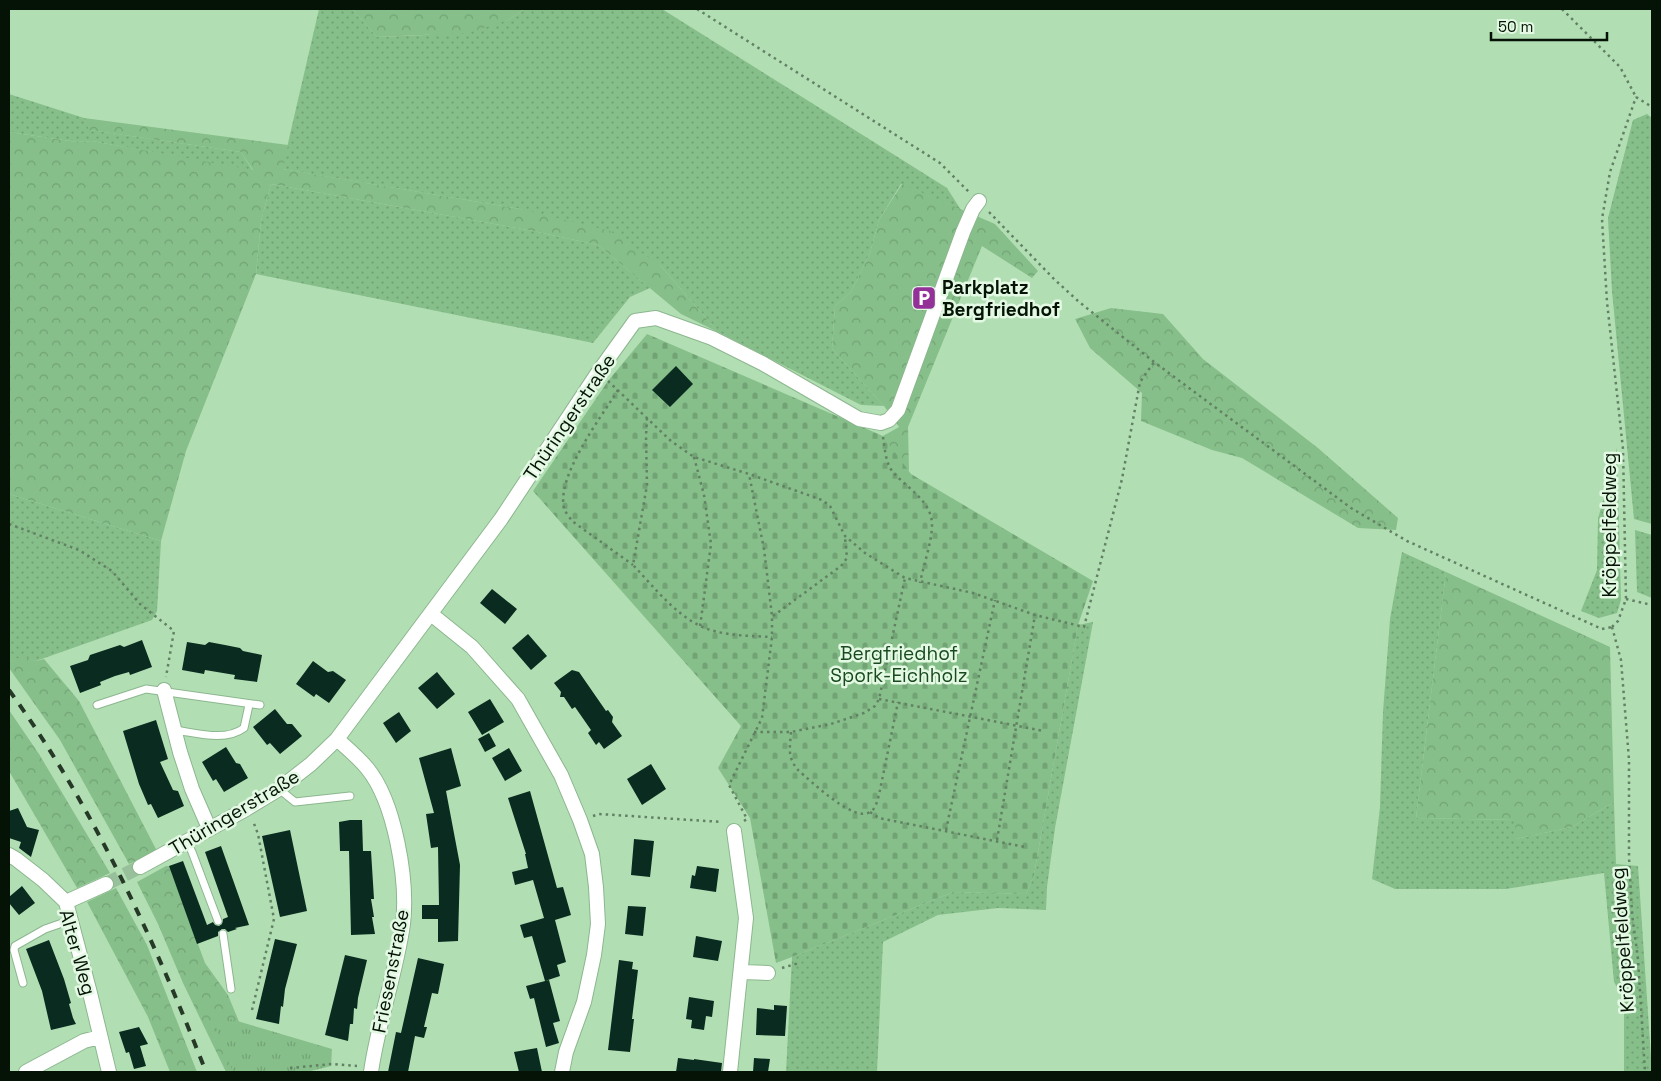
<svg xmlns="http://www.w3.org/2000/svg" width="1661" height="1081" font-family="'Space Grotesk',sans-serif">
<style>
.grass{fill:url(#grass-dots)}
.forest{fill:url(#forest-crowns)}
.cemetery{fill:url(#cemetery-stones)}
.park{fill:url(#park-tufts)}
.building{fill:#0a2b1f}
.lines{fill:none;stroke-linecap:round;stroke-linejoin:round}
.minor-tunnel{stroke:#98c09a;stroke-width:14;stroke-dasharray:14 7;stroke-linecap:butt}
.service-casing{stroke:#8cb78e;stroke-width:9}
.minor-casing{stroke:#8cb78e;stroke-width:16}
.path{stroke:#628164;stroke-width:2.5;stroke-dasharray:2.5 4;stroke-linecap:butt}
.service{stroke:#fff;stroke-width:7}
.minor{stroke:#fff;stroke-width:14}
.rail{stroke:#253926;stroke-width:4;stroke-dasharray:9 9;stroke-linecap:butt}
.labels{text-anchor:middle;stroke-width:5;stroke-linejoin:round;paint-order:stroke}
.poi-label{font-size:19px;font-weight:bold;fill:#041305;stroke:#e3f9e3;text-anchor:start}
.street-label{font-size:19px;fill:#041305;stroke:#e3f9e3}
.park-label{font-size:19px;fill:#184a1e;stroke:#e3f9e3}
</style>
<defs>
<pattern id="grass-dots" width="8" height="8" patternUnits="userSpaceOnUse" patternTransform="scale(1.25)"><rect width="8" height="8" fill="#86bf89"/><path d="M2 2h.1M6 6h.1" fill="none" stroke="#72a375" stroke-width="1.8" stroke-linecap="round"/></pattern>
<pattern id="forest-crowns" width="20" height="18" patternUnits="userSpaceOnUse" patternTransform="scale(1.25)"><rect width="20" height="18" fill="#86bf89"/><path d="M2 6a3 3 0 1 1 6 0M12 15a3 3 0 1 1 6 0" fill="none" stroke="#72a375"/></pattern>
<pattern id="cemetery-stones" width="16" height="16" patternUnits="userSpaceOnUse" patternTransform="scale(1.25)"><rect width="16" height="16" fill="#86bf89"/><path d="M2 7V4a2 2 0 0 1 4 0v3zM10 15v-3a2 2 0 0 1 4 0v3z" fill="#72a375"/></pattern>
<pattern id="park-tufts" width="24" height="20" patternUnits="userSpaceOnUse" patternTransform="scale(1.25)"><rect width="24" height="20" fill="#86bf89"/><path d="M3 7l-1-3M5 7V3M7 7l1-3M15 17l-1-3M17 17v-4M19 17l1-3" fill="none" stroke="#72a375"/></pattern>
</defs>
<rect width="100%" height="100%" fill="#b2deb4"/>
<path class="grass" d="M319,9h33l25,28 49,-2 82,-15 17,-11h137l285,179 14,22 -60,-26 -22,36 -9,33 -19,39 -16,14 -3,43 52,57 -23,-1 -143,-73 -57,-66 -141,-57 -238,-40z
M9,94l75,24 6,12 151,22 12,19 -161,-30 -15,1 -68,-10z
M1647,114l5,4v406l-18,-5 -22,-228 -4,-73 25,-98z
M271,184l262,47 65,14 52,43 -20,9 -37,46 -337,-69 5,-53z
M1617,448l4,152 -4,13 -18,5 -18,-7 16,-41 1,-51z
M9,494l152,47 -4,70 -5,9 -116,41 -13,-4 -14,5z
M1635,530l17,5v63l-15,-6z
M1402,552l44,20 -30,246 100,2v19l56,-12 42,-25 2,62 22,2 14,206h-28v-72l-10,-18 -10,-109 -98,16h-111l-23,-10 8,-72 3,-95 7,-93z
M1093,622l-38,206 -8,59 -1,23 -48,-2 -60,7 -55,27 -6,130h-91l6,-115 161,-65 73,2 8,-19 44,-250z"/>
<path class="forest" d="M352,9h173l-17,11 -40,13 -91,4z
M84,118l204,27 -5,24 237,40 90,22 51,35 57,66 -37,-18 -83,-69 -65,-14 -262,-47 -10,37 -5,53 -70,177 -25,90 -152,-47v-362l68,10 15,-1 161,29 -12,-18 -152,-22z
M902,184l93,40 43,47 -6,7 -50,-32 -74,181 1,44 -24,-19 -2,-16 16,-9 -15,-21 -52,-57 3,-43 16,-14 19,-39 9,-33z
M1111,308l52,6 40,45 115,89 80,70 -2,12 -38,-2 -116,-70 -30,-8 -71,-29 1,-28 -52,-45 -15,-29z
M1446,572l164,75 4,155 -42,25 -56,12 -1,-19 -99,-2z
M23,656l13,5 8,-2 35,42 78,150 -28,13 -69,-124 -51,-72v-6z
M9,710l30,44 71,119 -33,15 -68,-117z
M166,866h3l36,97 23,32 14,34v43h-16l-43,-89 -25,-59 -21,-42z
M116,888l31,57 50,127h-27l-22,-55 -61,-115z"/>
<path class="cemetery" d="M647,334l236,102 28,38 182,107 -15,44 -44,250 -8,19 -73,-2 -161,65 -16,6 -26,-145 -32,-50 23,-42 -208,-235 75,-110z"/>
<path class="park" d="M210,1013l122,36 -1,17 -24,6h-74z"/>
<path class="building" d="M676,366l17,18 -23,23 -18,-17z
M492,589l25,20 -12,15 -25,-21z
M528,634l19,22 -16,14 -19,-22z
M142,640l10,27 -22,8 -1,-3 -14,4 -15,6 1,3 -21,8 -10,-27 18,-6 2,-5 30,-10 4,2z
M187,642l18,3 4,-3 16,3 15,3 3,3 19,4 -5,27 -23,-3 1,-4 -30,-5 -1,4 -22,-4z
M313,661l15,11 5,-1 13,9 -17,23 -13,-9 -2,3 -18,-13z
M572,670l7,2 27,39 2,-1 5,7 -1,5 10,14 -18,13 -5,-7 -3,3 -8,-12 3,-3 -16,-23 -3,2 -8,-12h-4l1,-5 -7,-9z
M437,672l18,22 -18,15 -19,-21z
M490,699l14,23 -22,13 -14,-23z
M275,709l12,15h5l10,12 -22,18 -10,-11 -3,2 -14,-18z
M399,712l12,19 -15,12 -13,-20z
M156,720l12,39 -8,3 13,28 5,1 6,15 -26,12 -7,-14 -3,1 -9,-21 -16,-53z
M489,733l7,13 -11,6 -7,-13z
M226,747l10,16 4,1 8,14 -24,14 -8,-13 -3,2 -11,-19z
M451,748l10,38 -15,5 14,74 -2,76 -20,1v-23h-16v-14h17l-1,-58 -7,1 -5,-34 8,-1 -15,-55z
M509,748l13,23 -17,10 -13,-23z
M651,764l15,25 -24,16 -15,-26z
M530,791l27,97 6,-1 8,28 -16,5 11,42 -9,3 3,11 -15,5 -13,-45 -8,2 -4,-13 24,-7 -11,-38 -18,5 -3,-13 16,-4 -3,-14h1l-18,-56z
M18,808l9,19 12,3 -8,27 -12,-9 2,-6 -12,-4v-27z
M350,820h12l1,31h8l3,48h-3l3,18h-2l3,17 -24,1 -2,-84h-9l-1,-29z
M290,830l17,81 -27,6 -18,-81z
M634,839l20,2 -4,36 -19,-2z
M221,846l28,79 -14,3 2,1 -9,3 -3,-3h-3l-4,3v4l-21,8 -28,-78 14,-5 24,64 6,-3 2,3 4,1 3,-2 1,-5 5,-2 -23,-65z
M697,866l22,3 -3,23 -26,-4 2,-13 3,1z
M22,886l13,17 -16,12 -10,-12v-6z
M628,906l18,1 -3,29 -18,-2z
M696,936l26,5 -4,20 -25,-4z
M275,939l22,5 -12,45 -2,18 -2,-1 -2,18 -23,-5z
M49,940l15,39 7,24 -2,1 4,14 3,6 -25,6 -9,-39 -16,-42z
M345,955l22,5 -9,38 -1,11 -3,-1 -1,16h-3l-2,17 -23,-6z
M418,958l26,6 -6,30 -6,-1 -8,34h3l-3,11 -9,-2 -7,36h-20l8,-40 5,1z
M619,960l14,2 -1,7 6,1 -6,49h2l-4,33 -22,-2z
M549,980l11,41 -7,2 6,20 -13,4 -12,-49 -4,1 -4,-13z
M689,997l25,4 -2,16 -6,-1 -2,14 -13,-2 1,-8 -6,-1z
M774,1005l13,1 -2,30 -29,-1 1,-27 17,2z
M139,1027l9,17 -8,2 6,20 -12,3 -5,-17 -3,1 -7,-21z
M537,1048l5,24h-23l-5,-20z
M678,1058l16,2v-1l28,4 -1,9h-45z
M754,1058l16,1 -2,13h-15z"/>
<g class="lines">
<path class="minor-tunnel" d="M106,884l34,-17"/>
<defs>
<path id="service" d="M97,705l49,-16 114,16
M175,730c22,3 50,12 69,-2l5,-23
M279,789l16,13 55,-6
M187,842l5,10 26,69
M223,934l8,55
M23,983l-9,-33 1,-4 30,-17 26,-9"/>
<path id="minor" d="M431,614l41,33 46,52 43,76 19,45 12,34 4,33 2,37 -4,31 -10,47 -18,50 -4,20
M164,690l16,62 12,37 17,39
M337,739c10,9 21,18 30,29 28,34 41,112 36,156 -7,50 -25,98 -32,148
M9,855l7,4 27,21 23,22 24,91 19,79
M140,867l106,-58 33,-20 32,-25 26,-25 164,-220 96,-145 38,-53 21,-3 56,20 50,25 97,56 22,4 8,-3 9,-10 65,-178 10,-23 6,-8
M66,902l40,-18
M741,972l27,1
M26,1072l58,-31 16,-4
M730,1072l16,-154 -12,-87"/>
</defs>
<use href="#service" class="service-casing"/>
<use href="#minor" class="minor-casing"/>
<path class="path" d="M697,9l243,154 29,29
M1562,9l58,58 16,30
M1636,97l16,10
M989,212l65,67 24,22 76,61 197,146 56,33 195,88 10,-2
M608,381l63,60 23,16 55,17 73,26 8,6 15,30 20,17 40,25 68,15 62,22 49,12 38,-148 18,-97 14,-20
M618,390c-16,26 -65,90 -53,121 2,3 5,7 7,10l61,44
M647,418l-1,18 1,49 -14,80c23,24 47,57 81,66 18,5 40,5 58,6
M883,437c2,11 2,24 9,34 13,16 41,30 40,55 0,15 -9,41 -12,57
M694,457l10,38 7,49 -11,83
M9,524l70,26 33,21 28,33 34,27 -8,46
M1626,599l26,6
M773,616l68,-50 6,-8 -2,-20
M1612,627l6,-6 8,-22 -3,-150 -16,-147 -5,-83 8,-47 26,-75
M1612,627l9,33 8,100v97l3,57 6,45 7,113
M879,699l165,32
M754,732h37l40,-8 33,-11 11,-7 4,-7 26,-121
M791,732c-1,16 -4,25 7,38 13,11 56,53 72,42 6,-3 7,-11 9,-17l19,-93
M870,812l9,6 146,29
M593,816l6,-2 123,8
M744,821l3,-2 -18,-34 33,-67 10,-81v-21l-8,-67 -15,-75
M946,830l49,-230
M997,840l38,-225
M782,968l17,-5
M252,1010l22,-91 -16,-85 -5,-13
M290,1068l42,-4 25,2"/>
<use href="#service" class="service"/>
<use href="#minor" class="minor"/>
<path class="rail" d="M9,690c84,116 145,249 197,382"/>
</g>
<defs>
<symbol id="parking-square" viewBox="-11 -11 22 22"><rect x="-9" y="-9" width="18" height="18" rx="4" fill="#933199" stroke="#e3f9e3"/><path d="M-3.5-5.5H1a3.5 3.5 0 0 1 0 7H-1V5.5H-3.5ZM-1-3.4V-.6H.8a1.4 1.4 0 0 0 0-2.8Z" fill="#fff"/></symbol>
</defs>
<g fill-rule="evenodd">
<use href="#parking-square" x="910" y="284" width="28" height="28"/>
</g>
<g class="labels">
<g class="poi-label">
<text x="942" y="294">Parkplatz<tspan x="942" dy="22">Bergfriedhof</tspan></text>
</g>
<g class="street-label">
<text transform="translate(569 417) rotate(-56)" y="7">Thüringerstraße</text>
<text transform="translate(1609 525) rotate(-90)" y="7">Kröppelfeldweg</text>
<text transform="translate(234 812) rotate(-31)" y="7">Thüringerstraße</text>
<text transform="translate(1622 940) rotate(-94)" y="7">Kröppelfeldweg</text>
<text transform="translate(78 952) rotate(74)" y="7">Alter Weg</text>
<text transform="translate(390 971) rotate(-79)" y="7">Friesenstraße</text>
</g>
<g class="park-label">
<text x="899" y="660">Bergfriedhof<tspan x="899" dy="22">Spork-Eichholz</tspan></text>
</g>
</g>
<rect width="1661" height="1081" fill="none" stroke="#041305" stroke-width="20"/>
<path d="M1491 32v8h116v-8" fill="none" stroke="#041305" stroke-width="2.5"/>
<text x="1498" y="32" font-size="15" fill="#041305" stroke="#e3f9e3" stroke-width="4" paint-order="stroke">50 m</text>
</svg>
